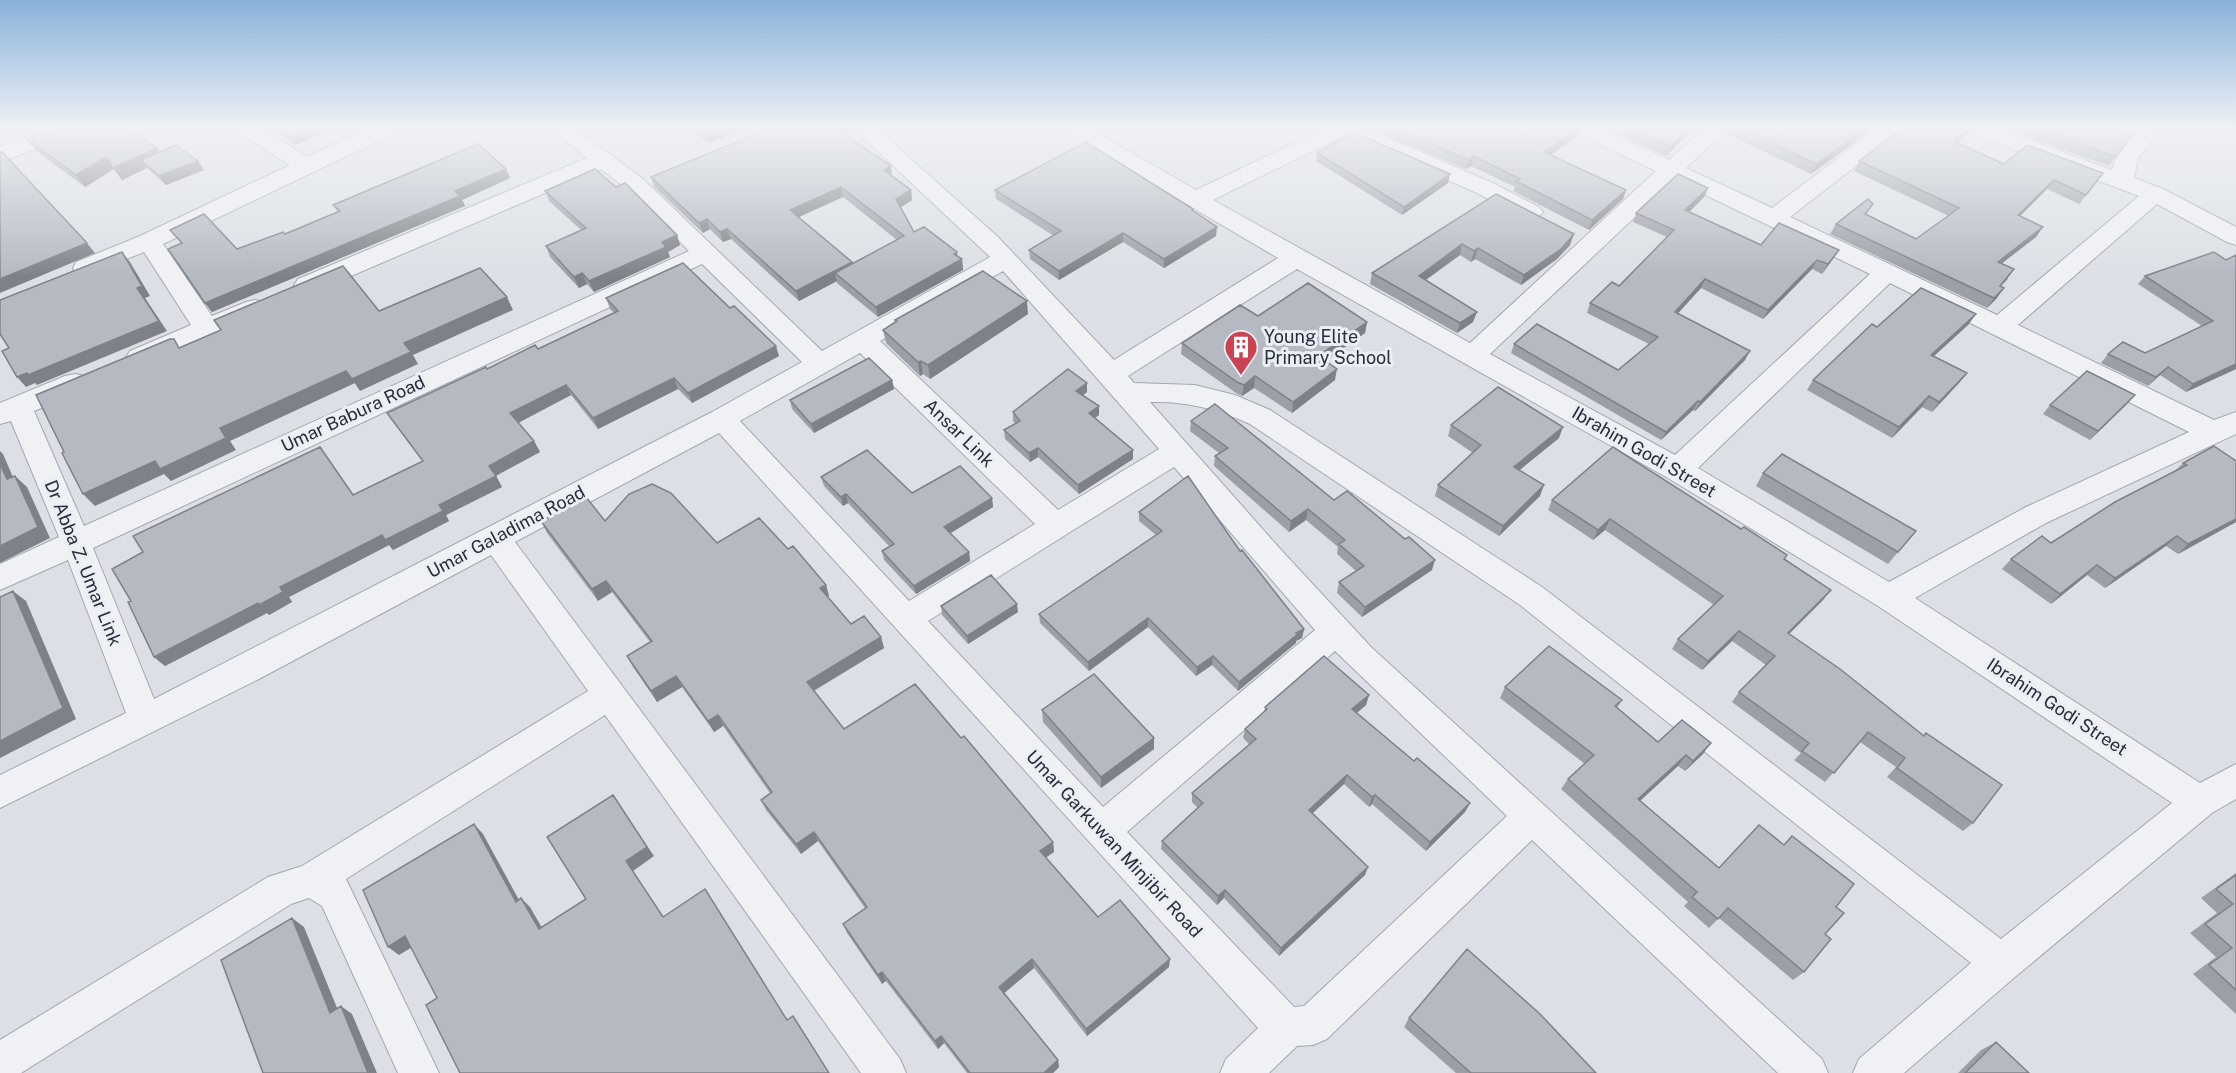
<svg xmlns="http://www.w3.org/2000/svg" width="2236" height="1073" font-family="'Public Sans',sans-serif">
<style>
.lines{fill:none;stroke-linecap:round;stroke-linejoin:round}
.minor-casing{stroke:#a2a7b0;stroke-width:2}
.minor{fill:#eff1f4;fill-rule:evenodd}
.wall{fill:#9b9fa7;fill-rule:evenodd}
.shaded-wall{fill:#7e8288}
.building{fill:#b4b9c2;stroke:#7e8288;stroke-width:1.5}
.labels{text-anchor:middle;stroke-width:6;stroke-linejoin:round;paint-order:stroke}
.poi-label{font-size:18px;fill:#272e3c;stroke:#ebeff4;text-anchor:start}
.street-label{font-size:18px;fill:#272e3c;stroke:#ebeff4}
</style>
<rect width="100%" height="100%" fill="#dce0e6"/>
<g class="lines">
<defs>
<path id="minor" d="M53,127h30l-3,5 -80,30v-15z
M234,127h25l48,30 65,-30h28l-3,5 -234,112 49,72 34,-14 9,-2 9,2 4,6 -4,6 -116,49 -9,3 -9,-3 -4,-6 4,-6 61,-26 -47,-73 -59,24 -9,-2 -3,-6 3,-6 64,-26 150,-71 -53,-33z
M549,127h24l70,52 179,172 168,-94 -138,-130h23l123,110 116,123 164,-102 -214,-126 -3,-5h26l109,63 132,-63h34l131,56 46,24 4,5 -4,5 -8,2 -8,-2 -46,-24 -132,-58 -132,65 257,143 186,-172 -83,-39 -3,-5h28l71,33 36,-33h23l-42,41 86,40 107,-81h24l-3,5 -110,85 207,98 142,-119 -172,-64 -3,-5h30l118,43 4,-12 25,-31h22l-25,31 -4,20 29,11 73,38v18l-9,-3 -70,-38 -139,121 196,95 22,-8v22l-190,89 -131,75 285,185 36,-19v35l-24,14 -197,164 -111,96h-51l6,-14 112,-96 -451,-358 -270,-181c-33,-15 -63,-23 -100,-22l132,149 90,97 450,411 6,14h-50l-246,-233 -205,199 -14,6 -16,1 -28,27h-49l6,-14 32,-31 -539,-595 -204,109 385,517 6,14h-45l-256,-358 -259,164 93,194h-41l-76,-167 -13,-8 -18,6 -270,169h-21v-33l268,-163 34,-11 286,-175 -97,-136 -234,125 -257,128v-33l126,-62 -58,-153 -68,30v-26l59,-27 -48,-116 -11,3v-21l65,-27 10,-2 10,2 3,7 -3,7 -51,21 50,115 605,-275 -62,-62 -26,-20 -285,122 -9,2 -9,-2 -4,-6 4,-6 289,-121zM1674,180l196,94 -195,181 -185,-101zM702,264l100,98 -90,50 -558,287 -61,-151zM1297,269l371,209 210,128 294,197 -171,136 -459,-352 -272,-177 -35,-15 -40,-10 -61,-2 -6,-7zM1003,271l156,178 -101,61 -178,-169zM1890,283l299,149 -163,75 -137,75 -191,-114zM860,353l175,171 -126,77 -169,-180zM1174,467l141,163 -212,177 -175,-186zM1335,651l172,165 -203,190 -10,1 -167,-175z"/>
</defs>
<use href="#minor" class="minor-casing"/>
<use href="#minor" class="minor"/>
</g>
<path class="wall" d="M269,127h66l-40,18z
M685,127h65l-41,16z
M1364,127h216l-3,9 -27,19 76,35 -3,9 -34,31 -76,-39 2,-4 -44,-21 -5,3z
M1603,127h92l-29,29z
M1728,127h148l-65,47 -86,-41z
M1904,127h68l-5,7 -10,9 47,21 92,19 -17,21 -32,-15 -27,27 16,21 -34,26 6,16 -7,7 -4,12 -10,10 -157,-74 6,-10 31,-10 49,25 33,-23 -95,-45 5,-10z
M1999,127h122l12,4 -24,35z
M852,130l-10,4 49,32 1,10 19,14 1,10 -11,7 13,25 48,27 1,11 -85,47 -41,-34v-2l-38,20 -68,-62 -8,3 -13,-13 -7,4 -49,-46 -3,-10zM843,197l54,43 -44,24 -1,-2 -53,-45z
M27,139l130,9 3,4 38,9 6,9 -38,15 -19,-17 -25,12 -8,-11 -29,18 -49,-36z
M1317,153l131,30 -46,32 -86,-54z
M506,169l4,9 -48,22 3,6 -253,106 -7,-9 -24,-60 -11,-13 67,19 48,-15 53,-22 -5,-7z
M616,187l61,48 3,10 -12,7 2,5 -76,35 -7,-8 -8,4 -29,-31 -4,-11 35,-16 -32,-29 -4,-10z
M1708,188l-4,9 -15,15 72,33 72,14 -11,15 -10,-5 -49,50 -62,-31 -23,25 67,47 -50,51 -2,-1 -32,30 -150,-87 3,-9 104,26 31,-26 -62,-31 3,-10 29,-17 48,-49 -34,-15 3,-9z
M995,190l198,19v2l23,25 -52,32 -41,-26 -64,38 -29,-21 -1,-9 25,-14 -58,-37z
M1496,194l74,51 -13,14 -36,26 -46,-26 -4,3 -11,-7 -34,25 47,42 -16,11 -87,-49 2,-11z
M2236,255v114l-50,23 -26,-17 -12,11 -47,-23 7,-9 37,-1 57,-27 -64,-42 7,-8 81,-16z
M606,298l173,58 -87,47 -14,-14 -80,40 -27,-34 -53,28 16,18 6,11 -44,24 6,11 -56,28 3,6 -56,29 -4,-5 -100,52 3,5 -23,13 -2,-2 -102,53 -11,-9 199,-162 70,-33 -36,-49 100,-44 51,-20 76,-36 -4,-4z
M1028,314l-98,65 -7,-5 -3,2 -34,-33 -3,-13 13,-8 -1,-2z
M1976,314l-8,11 -34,31 33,17 -8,10 -27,29 -10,-5 -30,31 -85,-48 6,-10 64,-53z
M1258,316l109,6 -2,11 -40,28 10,19 -43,33 -38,-25 -12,8 -6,-3 -55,-39 1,-11z
M892,380l2,9 -80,44 -22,-24 -2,-9z
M1087,392l-4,3 16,11v9l-4,3 38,41 -54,35 -41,-37 -8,5 -25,-23 -1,-9 12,-6 -3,-3v-9z
M2127,404l-37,36 -47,-26 7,-9z
M1191,421l143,79 98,70 -70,47 -25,-24 2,-11 17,-11 -19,-17 1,-7 -32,-27 -17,12 -75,-66 1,-10 4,-3 -29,-22z
M1451,425l108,13 -40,32 21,26 -41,40 -64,-40 3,-11 35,-32 -25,-17z
M2214,446l22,76 -58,32 -12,-8 -61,42 -18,-13 -36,29 -49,-35 9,-10 40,-16 123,-71 9,-9z
M1763,473l153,58 -28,33 -132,-78z
M821,477l91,16 80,5 1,9 -43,26 19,19 1,9 -54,33 -32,-34 -2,-9 8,-4 -42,-44 -5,3 -19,-20z
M1552,500l232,59 47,31 -8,10 -34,34 184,189 -10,8 -76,-54 9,-10 -36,-25 -35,40 -31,-22 7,-7 -69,-51 7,-10 27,-27 -34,-24 -30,29 -30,-21 6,-10 36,-34 -109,-75 -12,10 -45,-30z
M1139,512l101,39 64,78 -2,9 -6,3v2l-58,48 -26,-26 -16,11 -48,-49 -59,44 -49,-48 -1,-9 117,-79 -17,-14z
M541,521h64l112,22 71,6 38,36 3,11 -1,1 23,27 30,13 3,11 -70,43 30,38 117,9 92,104 1,10 -8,5 52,60 71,50 -82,69 -53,-68 -31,25 55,67 1,7 -6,6h-86l-23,-30 -6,6 -52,-68 -4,3 -35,-51 -4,-9 22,-16 -47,-67 -17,13 -35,-44 -5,-10 9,-7 -47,-67 -9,6 -32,-45 -25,15 -24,-35 -6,-11 23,-14 -38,-50 -14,9 -51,-68z
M941,606l77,6 -50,32 -26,-29z
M1505,687l117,13 -5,8 41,34 45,12 -18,17 -7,-5 -38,35 79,67 65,-23 8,-9 44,71 -11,27 -21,38 -11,8 -74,-62 -10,10 -25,-22 4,-4 -127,-113 7,-10 17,-15 -85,-66z
M1369,695l-3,10 -9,8 57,48 56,42 -5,9 -39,39 -54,-47 -3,3 -25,-23 -32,30 53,61 -86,81 -55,-58 -7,7 -56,-56 1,-8 36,-33 -6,-6v-9l58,-48 -7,-7 2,-9 19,-17 1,-5z
M1042,710l112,39 -53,39 -58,-66z
M2236,873v141l-43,-40 23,-17 -26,-24 27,-20 -16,-15z
M1409,1018l187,55h-140l-52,-46z
M1996,1042l33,31h-71l23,-23z"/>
<path class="shaded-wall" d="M316,127h19l-40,18 -4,-7z
M722,127h28l-41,16 -3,-10z
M833,127h18l1,3 -17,7z
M1580,127l-3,9 -36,26 3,-10z
M1690,127h5l-29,29 4,-9z
M1867,127h9l-65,47 5,-10z
M1971,127h1l-5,7 -20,17 6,-10z
M157,148l8,12h-24l6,8 -25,12 -8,-11 -29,18 -9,-12 30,-18z
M1474,156l-3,10 -5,3 3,-9z
M198,161l6,9 -38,15 -7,-9z
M891,166l1,11 -8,-7z
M506,169l4,9 -48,22 3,6 -253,106 -7,-9z
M1450,174l-2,9 -46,32 2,-8z
M2054,180l-7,9 -36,36 7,-10z
M841,187l2,10 -51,23 -2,-10z
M1708,188l-4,9 -22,22 3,-9z
M911,190l1,10 -14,9 -2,-10z
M1626,190l-3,9 -34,31 3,-10z
M707,219l3,10 -7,4 -4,-10z
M1217,227l-1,9 -52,32v-9z
M2043,227l-7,10 -44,34 6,-9z
M727,229l4,10 -8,3 -3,-10z
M1123,233v9l-64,38v-9z
M1574,234l-4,11 -13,14 -36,26 3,-10z
M677,235l3,10 -12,7 2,5 -76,35 -5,-11z
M87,243l8,10 -95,40v-14z
M1462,244l-2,11 -43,31 2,-10z
M1478,248l-3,11 -4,3 3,-11z
M1839,250l-6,9 -11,15 6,-10z
M122,252l8,10 20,34 -5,2 22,33 -130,54 -2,-2 -9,4 -9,-10 120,-89z
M957,252l1,9 4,-2 1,11 -85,47 -2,-10z
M1817,260l-5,9 -49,50 5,-9z
M852,262l2,10 -19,1 2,8 -38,20 -3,-10z
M582,273l5,11 -8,4 -5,-11z
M1705,279l-4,9 -30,33 4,-9z
M2004,288l-7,10 -10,10 7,-10z
M507,297l6,13 -100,45 5,9 -58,27 -8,-12 52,-36z
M1027,301l1,13 -98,65 -2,-14z
M1477,312l-4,10 -16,11 3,-10z
M1976,314l-8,11 -44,40 7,-10z
M1367,322l-2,11 -49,34 2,-11z
M776,346l3,10 -87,47 -4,-10z
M1750,351l-5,9 -50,51 5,-9z
M921,361l2,13 -3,2 -2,-14z
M2236,364v5l-50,23 7,-8z
M2168,367l-8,8 -12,11 8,-9z
M1337,369l-2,11 -43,33 1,-11z
M346,371l9,12 -125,58 6,9 -65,31 -7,-7 -69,32 -12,-12 137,-66z
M1967,373l-8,10 -27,29 7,-10z
M1255,376l-1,12 -12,8 2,-11z
M674,378l4,11 -80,40 -5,-11z
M892,380l2,9 -80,44 -3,-9z
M1087,383v9l-10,8 -1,-9z
M566,385l5,10 -55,29 -6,-11z
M2135,395l-8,9 -37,36 8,-9z
M1929,396l-7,11 -30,31 7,-11z
M1698,401l-5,9 -32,30 5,-8z
M1099,406v9l-10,7v-9z
M1563,427l-4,11 -49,40 4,-11z
M534,441l6,11 -45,24 -6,-10z
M1038,448v9l-8,5 -1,-9z
M1133,450v9l-54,35 -1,-9z
M0,451l3,3 16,37 -12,-12 -7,-15z
M15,476l12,11 23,51 -50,25v-17z
M496,476l6,11 -56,28 3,6 -56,29 -4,-5 -100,52 3,5 -23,13 -2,-2 -102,53 -11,-9 126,-70z
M1544,485l-4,11 -41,40 4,-10z
M846,494l2,9 -5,3 -2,-9z
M992,498l1,9 -47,29 -2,-9z
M1308,509l-2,11 -17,12 2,-11z
M1610,519l-5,11 -12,10 5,-10z
M2236,519v3l-58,32 10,-10z
M2177,536l-11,10 -61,42 10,-10z
M969,552l1,9 -54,33 -2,-8z
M1435,560l-3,10 -70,47 3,-10z
M2097,565l-10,10 -36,29 9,-10z
M606,581l6,11 -14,9 -6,-12z
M826,585l3,11 -5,3 -4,-11z
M1831,590l-8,10 -43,43 8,-10z
M13,591l13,10 50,118 -76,39v-17z
M1017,604l1,8 -50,32 -1,-8z
M1148,618v9l-59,44 -1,-9z
M1304,629l-2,9 -6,3v2l-58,48 1,-9 57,-49z
M1739,631l-7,10 -30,29 6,-9z
M881,637l3,11 -73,44 -4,-10z
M1213,656l-1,9 -16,11 1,-9z
M676,676l6,11 -25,15 -6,-11z
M1369,695l-3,10 -17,14 3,-10z
M718,715l5,11 -9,6 -6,-11z
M1154,738v11l-53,39v-11z
M1711,743l-8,11 -18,17 8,-10z
M1686,755l-8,11 -47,43 7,-10z
M1347,775l-3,9 -38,35 3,-9z
M613,795l41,61 -21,15 37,55 -44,-65z
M1375,795l-3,9 -3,3 3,-10z
M1470,803l-5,9 -39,39 4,-9z
M474,824l9,10 42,77 -9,-9z
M814,832l4,9 -17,13 -5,-10z
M1053,842l1,10 -13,9 -1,-10z
M1368,867l-3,8 -86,81 2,-8z
M1225,890l-1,8 -7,7 1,-9z
M521,898l9,9 18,31 -9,-9z
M292,918l12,9 38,93 -12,-7z
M405,936l11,9 -17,10 -11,-8z
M1032,959l2,9 -33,28 -2,-9z
M1170,959l-1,8 -82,69 -1,-7z
M882,972l4,9 -4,3 -4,-9z
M341,1006l11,8 25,59h-9z
M941,1036l3,7 -6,6 -3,-8z
M1058,1060l1,7 -6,6h-9z"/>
<path class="building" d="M60,127h66l31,21 -44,20 -7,-11 -30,18 -49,-36z
M275,127h41l-25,11z
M697,127h25l-16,6z
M773,127h60l58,39 -7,4 27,20 -15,9 18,33 10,-5 33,25 -3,2 8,5 -86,48 -41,-34 69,-37 -63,-49 -51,23 62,52 -56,29 -69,-62 -7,3 -13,-13 -8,4 -48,-46z
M1389,127h191l-36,25 82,38 -34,30 -76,-39 4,-2 -46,-23 -5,4z
M1627,127h63l-20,20z
M1737,127h130l-51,37z
M1904,127h67l-18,14 51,23 23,-19 76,28 -17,22 -32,-15 -36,35 25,12 -45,35 16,7 -14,17 4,2 -10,10 -158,-74 32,-25 5,5 -8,10 51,25 43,-31 -100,-47z
M2032,127h90l11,4 -17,26z
M1353,132l97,42 -46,33 -87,-54z
M1086,142l107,67 -1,1 25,17 -53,32 -41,-26 -64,38 -30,-21 32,-19 -66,-41z
M478,144l28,25 -51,22 5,5 -255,107 -37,-54 14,-6 -12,-13 34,-16 33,35 46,-17 2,2 55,-23 -7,-6z
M176,145l22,16 -39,15 -18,-16z
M0,152h2l85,91 -87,36z
M595,169l21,18 9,-4 52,52 -15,7 4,5 -77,34 -7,-8 -8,4 -28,-31 40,-18 -41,-37z
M1678,174l30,14 -23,22 76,35 18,-22 60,27 -11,14 -11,-4 -49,50 -63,-31 -30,33 75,39 -50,51 -2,-1 -32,31 -152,-88 23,-20 81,46 40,-33 -68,-34 22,-21 7,4 55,-56 -38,-17z
M1496,194l78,40 -13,15 -37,26 -46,-27 -4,3 -12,-7 -43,32 58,36 -17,11 -88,-50z
M122,252l20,34 -5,2 22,33 -131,54 -1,-2 -10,4 -15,-26 7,-3 -9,-14v-34z
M2214,252l12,8 10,-5v109l-43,20 -25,-17 -12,10 -48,-23 15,-12 22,11 68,-32 -68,-45z
M683,263l47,45 4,-2 42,40 -88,47 -14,-15 -81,40 -27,-33 -56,28 24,28 -45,25 7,10 -57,29 4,6 -58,29 -3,-5 -102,52 3,5 -24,13 -1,-2 -104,54 -26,-55 3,-1 -19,-32 31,-17 -10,-16 187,-89 33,48 70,-34 -36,-48 99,-46 1,2 48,-24 3,4 80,-38 -12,-13z
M343,266l36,45 101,-43 27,29 -103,46 7,9 -59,27 -6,-8 -126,57 6,10 -66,31 -5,-8 -72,33 -21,-41 2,-1 -28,-57 134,-56h4l5,9 42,-18 -7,-10z
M983,271l44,30 -99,64 -7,-4 -3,1 -35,-32 14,-9 -2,-1z
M1308,283l59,39 -49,34 19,13 -44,33 -38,-26 -11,9 -7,-3 -55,-39 58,-38 18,11z
M1921,288l55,26 -45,41 36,18 -28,29 -10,-6 -30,31 -86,-47 59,-56 5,3z
M869,358l23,22 -81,44 -21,-24z
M1068,369l19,14 -11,8 23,15 -10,7 44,37 -55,35 -40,-37 -9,5 -25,-23 16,-9 -7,-9z
M2087,371l48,24 -37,36 -48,-26z
M1498,387l65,40 -49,40 30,18 -41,41 -65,-41 43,-40 -30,-20z
M1215,404l119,96 13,-9 58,48 4,-2 26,23 -70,47 -26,-25 25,-16 -25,-22 6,-4 -37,-31 -17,12 -76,-65 13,-8 -37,-27z
M2214,446l22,15v58l-48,25 -11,-8 -62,42 -18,-13 -37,29 -49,-35 31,-23 9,7 64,-41 72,-37 -4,-2z
M1613,447l128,82 3,-2 43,28 -3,4 47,31 -43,43 52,36 84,67 2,-3 76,52 -29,38 -76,-55 8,-10 -37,-26 -34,41 -32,-22 7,-8 -70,-51 36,-36 -36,-25 -31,30 -30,-22 45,-43 -113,-77 -12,11 -46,-30z
M867,450l45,43 48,-27 32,32 -48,29 25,25 -55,34 -32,-35 12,-7 -48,-50 -5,3 -20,-20z
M1782,454l134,77 -18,21 -135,-79z
M0,464l7,15 8,-3 23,51 -38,19z
M1188,476l52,75 2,-1 62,79 -8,4 2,1 -59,48 -26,-26 -16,11 -49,-49 -60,44 -49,-48 123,-83 -23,-19z
M652,484l19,9 46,50 42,-25 29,31 5,-3 33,39 -6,3 31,36 13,-8 17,21 -74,45 37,47 71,-45 46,54 3,-2 89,106 -13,9 58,66 22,-17 50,59 -84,70 -54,-70 -33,28 59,73 -14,13h-74l-29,-37 -6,5 -53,-69 -4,3 -35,-51 24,-17 -53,-75 -18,12 -35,-44 11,-8 -54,-77 -10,6 -32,-45 -25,15 -24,-35 25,-15 -46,-60 -14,8 -51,-68 45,-24 19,24 24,-27z
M991,575l26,29 -50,32 -26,-30z
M13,591l50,117 -63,33v-144z
M1549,646l73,54 -7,6 43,36 24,-22 29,23 -18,18 -7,-6 -48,44 81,69 40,-43 25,20 8,-9 62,48 -18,23 8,6 -19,21 6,5 -27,33 -76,-64 -10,11 -26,-22 5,-5 -129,-113 26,-24 -89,-68z
M1324,656l45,39 -17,14 62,52 3,-3 53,45 -40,39 -55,-47 -3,2 -25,-22 -38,35 59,57 -87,81 -56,-58 -7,6 -56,-55 41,-38 -11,-10 64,-54 -11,-10 22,-20 -2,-2z
M1094,674l60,64 -53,39 -59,-67z
M613,795l34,52 -21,14 37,56 42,-28 82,131 6,-4 36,57h-369l-34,-68 11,-7 -32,-62 -17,11 -25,-57 111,-66 42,78 5,-4 18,31 47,-30 -39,-62z
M2236,875v115l-27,-25 23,-17 -27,-24 28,-20 -17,-15z
M292,918l38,95 11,-7 27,67h-105l-42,-113z
M1467,949l72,64 57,60h-125l-62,-55z
M1996,1042l33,31h-64z"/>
<linearGradient id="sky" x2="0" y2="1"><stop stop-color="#88b1da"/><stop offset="0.46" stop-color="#eff1f4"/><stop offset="1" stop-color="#eff1f4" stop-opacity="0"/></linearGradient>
<rect width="2236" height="277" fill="url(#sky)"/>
<defs>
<symbol id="building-pin" viewBox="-11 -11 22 30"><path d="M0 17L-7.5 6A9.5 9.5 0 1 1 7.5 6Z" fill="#c94353" stroke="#ebeff4"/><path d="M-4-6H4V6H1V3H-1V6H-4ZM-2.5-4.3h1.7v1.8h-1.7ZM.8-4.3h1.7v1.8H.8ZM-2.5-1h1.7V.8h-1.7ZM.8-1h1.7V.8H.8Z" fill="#fff"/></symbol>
</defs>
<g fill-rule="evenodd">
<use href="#building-pin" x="1222" y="328" width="38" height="52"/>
</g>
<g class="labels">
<g class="poi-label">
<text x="1264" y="343">Young Elite<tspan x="1264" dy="21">Primary School</tspan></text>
</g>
<g class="street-label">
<text transform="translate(353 414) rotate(-25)" y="6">Umar Babura Road</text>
<text transform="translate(959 433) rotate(44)" y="6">Ansar Link</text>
<text transform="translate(1644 452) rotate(30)" y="6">Ibrahim Godi Street</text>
<text transform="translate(506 532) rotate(-28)" y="6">Umar Galadima Road</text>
<text transform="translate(83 563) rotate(68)" y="6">Dr Abba Z. Umar Link</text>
<text transform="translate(2057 707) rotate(33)" y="6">Ibrahim Godi Street</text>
<text transform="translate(1114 844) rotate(47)" y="6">Umar Garkuwan Minjibir Road</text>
</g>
</g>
</svg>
